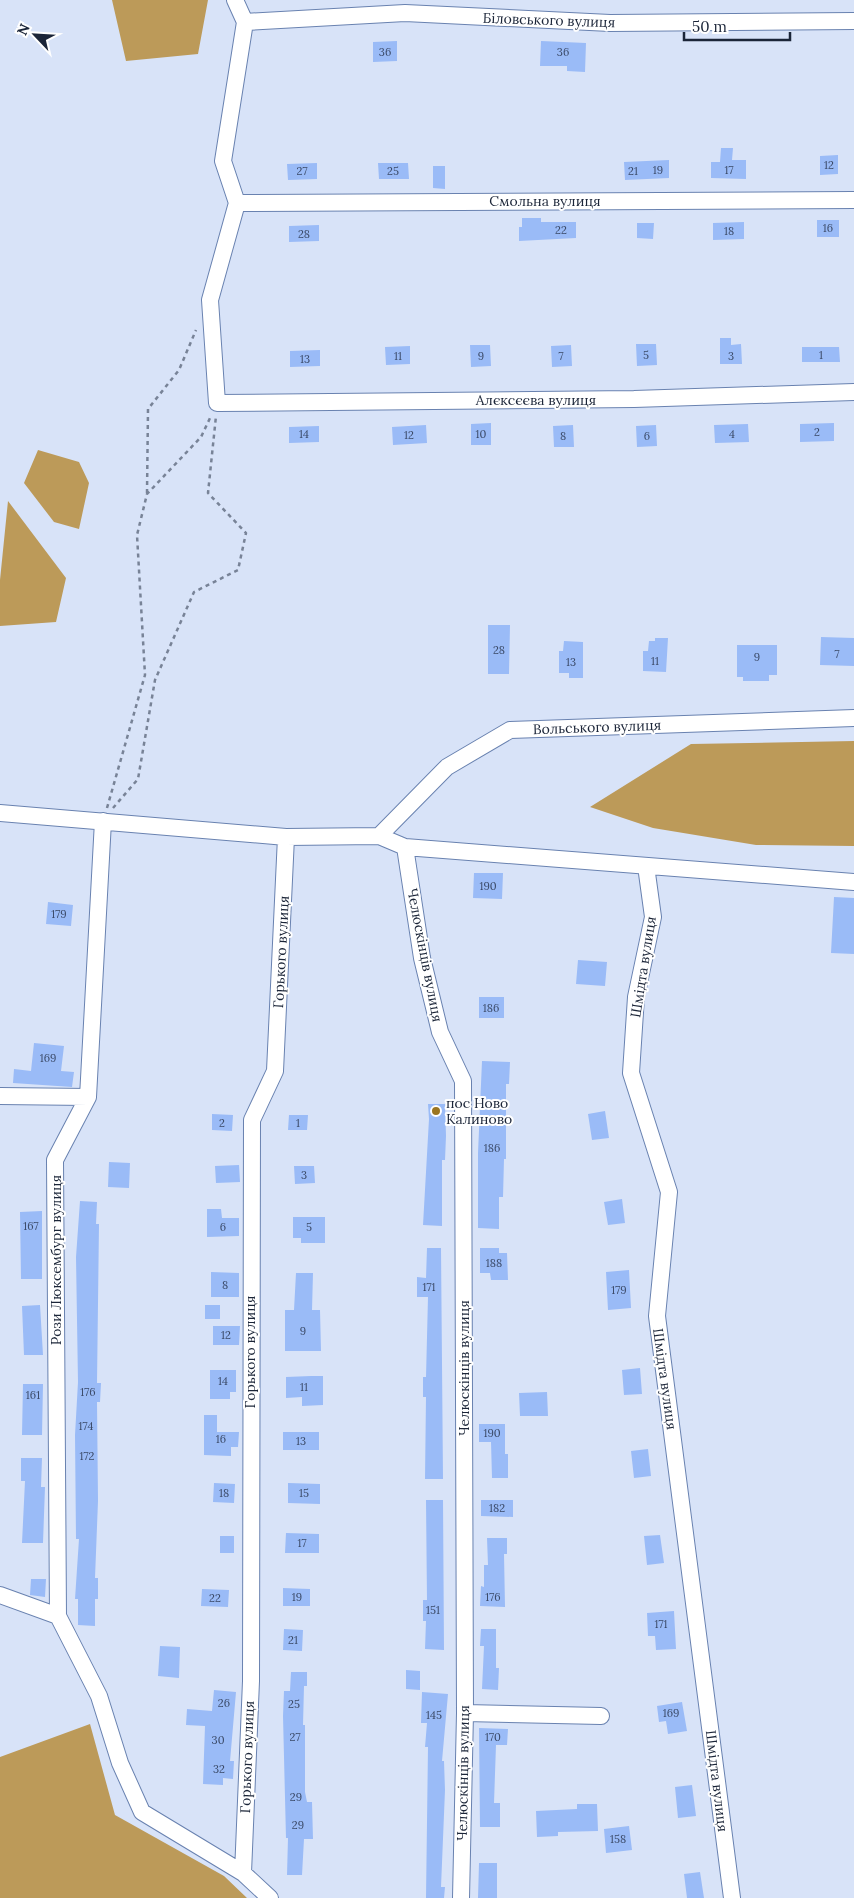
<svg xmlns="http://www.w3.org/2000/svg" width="854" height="1898" font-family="Lora,serif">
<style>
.forest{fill:#bc9a59}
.building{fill:#9abbf7}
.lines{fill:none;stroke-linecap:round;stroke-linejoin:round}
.street-casing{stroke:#6982b0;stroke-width:18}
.path{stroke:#788397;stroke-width:2.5;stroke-dasharray:4 4;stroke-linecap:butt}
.street{stroke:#fff;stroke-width:16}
.poi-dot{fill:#9b7521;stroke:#fff;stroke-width:2}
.labels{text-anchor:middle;stroke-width:4;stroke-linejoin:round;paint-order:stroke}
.number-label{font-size:11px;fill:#3b4a68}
.street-label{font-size:14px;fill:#1b2538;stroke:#fff}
.poi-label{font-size:14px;fill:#1b2538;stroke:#fff;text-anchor:start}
</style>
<rect width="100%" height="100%" fill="#d8e3f8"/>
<path class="forest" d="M112,0h96l-10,54 -72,7z
M38,450l41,12 10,21 -10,46 -25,-7 -30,-39z
M8,501l58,77 -10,44 -56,4v-46z
M854,741v105l-98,-1 -103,-17 -63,-21 101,-63z
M90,1724l25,91 109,61 23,22h-247v-141z"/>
<path class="building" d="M397,41v20l-24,1v-20z
M541,41l45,2 -1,29 -18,-1v-5h-27z
M721,148h12l-1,12h14v19l-35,-1v-16h9z
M838,155v19l-18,1v-19z
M669,160v18l-44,2 -1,-18z
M317,163v16l-29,1 -1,-16z
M378,163h30l1,16h-30z
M433,166h12v23l-12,-1z
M522,218h19v4h35v16l-57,3v-14h3z
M817,220h22v17h-22z
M744,222v17l-31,1v-17z
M637,223h17l-1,16 -16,-1z
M319,225v16l-30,1v-16z
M720,338h11v7l10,-1 1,20h-22z
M636,344h20l1,21 -20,1z
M470,345h20l1,21 -20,1z
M571,345l1,21 -20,1 -1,-21z
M410,346v18l-24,1 -1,-18z
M802,347h37l1,15h-38z
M320,350v16l-30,1v-16z
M491,423v22h-20v-21z
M834,423v18l-34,1v-18z
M748,424l1,18 -34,1 -1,-18z
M426,425l1,18 -34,2 -1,-18z
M573,425l1,22h-20l-1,-21z
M656,425l1,21 -20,1 -1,-21z
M319,426v16l-30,1v-16z
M488,625h22l-1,49h-21z
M821,637l33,1v28l-34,-1z
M655,638h13l-2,34 -23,-1v-20h5l1,-10h6z
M564,641l19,1v36h-14v-5h-10v-22h4z
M737,645h40v30h-8v6h-26v-4h-6z
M474,873h29l-1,26 -29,-1z
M834,897l20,1v56l-23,-1z
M48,902l25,3 -2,21 -25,-2z
M578,960l29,2 -2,24 -29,-2z
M479,997h25v21h-25z
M34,1043l30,3 -3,25 13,1 -2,15 -59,-4 1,-14 17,2z
M482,1061l28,1 -1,22h-3v75h-2l-1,38h-4v32l-21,-1v-75z
M428,1104h17l1,32 -1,24h-3v66l-19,-1 6,-106z
M605,1111l4,27 -17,2 -4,-26z
M212,1114l21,1 -1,16 -20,-1z
M289,1115h19l-1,15h-19z
M109,1162l21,1 -1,25 -21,-1z
M239,1165l1,17 -24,1 -1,-17z
M294,1166h20l1,17 -20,1z
M622,1199l3,24 -17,2 -4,-23z
M80,1201l17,1 -1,22h3l-2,159h4l-1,19h-3l1,99 -3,77h3v21h-3v27l-17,-1v-26h-3l4,-60h-3l-1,-104 3,-53 -2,-125z
M207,1209h14l1,9h17v18l-32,1z
M42,1211v68h-21l-1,-67z
M293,1217h32v26h-24v-5h-8z
M427,1248h14l2,231h-18l1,-82h-3v-20h3l2,-80h-11v-20l9,1z
M480,1248h19v5h8l1,27h-17l-1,-7h-10z
M629,1270l2,38 -23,2 -2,-38z
M211,1272l28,1v24h-28z
M296,1273h17l-1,37h8l1,41h-36v-41h9z
M40,1305l3,50h-19l-2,-49z
M205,1305h15v14h-15z
M213,1326h27l-1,19h-26z
M640,1368l2,26 -18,1 -2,-25z
M210,1370h26v22h-6v7h-20z
M311,1376h12v29l-21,1v-9l-16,1v-21z
M23,1384h20l-1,51h-20z
M547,1392l1,24h-28l-1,-23z
M204,1415h13v17h22l-1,15h-7v9l-27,-1z
M479,1424h26v30h3v24h-16l-1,-36h-12z
M283,1432h36v18h-36z
M648,1449l3,27 -17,2 -3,-27z
M21,1458h21l-1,29h4l-2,56h-21l3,-62h-4z
M214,1483l21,1 -1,19 -21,-1z
M288,1483l32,1v20l-32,-1z
M426,1500h17l1,150 -19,-1 1,-28h-3v-21h4z
M481,1500h32v17l-32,-1z
M286,1533l33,1v19h-34z
M660,1535l4,28 -17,2 -3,-29z
M220,1536h14v17h-14z
M487,1538h20v16h-3l1,53 -25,-1 1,-20 3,1v-22h4z
M31,1579h15l-1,18 -15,-2z
M283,1588l27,1v17h-27z
M202,1589l27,1 -1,17 -27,-1z
M674,1611l2,38 -20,1 -1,-14h-7l-1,-23z
M284,1629l19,1 -1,21 -19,-1z
M481,1629h15v39h3l-1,22 -16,-1 2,-43h-4z
M160,1646l20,1 -1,31 -21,-2z
M406,1670l14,1v19l-14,-1z
M291,1672h16v14h-3l-1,39h2v67l2,10h5l1,37h-9l-2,36h-15l1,-37h-2l-3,-122 1,-25h6z
M214,1690l22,2 -6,69h4l-1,18 -10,-1v7l-20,-1 2,-58 -19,-1 1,-16 25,2z
M422,1692l26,2 -6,67h2l1,29 -4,97h4l-1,11h-18l2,-151h-3l2,-24h-6z
M682,1702l5,29 -19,3 -2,-13 -7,1 -2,-16z
M479,1728l29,1 -1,16h-11l-2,58h6v24h-20z
M692,1785l4,31 -18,2 -3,-31z
M577,1804h20l1,27 -40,1v4l-21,1 -1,-26 41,-2z
M629,1826l3,24 -26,3 -2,-24z
M479,1863h18v35h-19z
M700,1872l4,26h-17l-3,-24z"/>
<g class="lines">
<defs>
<path id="street" d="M235,0l10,22 -22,139 14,42 -27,97 7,103 417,-4 220,-7
M245,22l160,-9 205,10 244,-2
M237,203l617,-3
M0,813l286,24 93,-1 26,11 449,35
M379,836l68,-69 63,-37 344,-12
M405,847l17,111 18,74 23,49 2,632 -4,185
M646,866l7,51 -17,80 -5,76 38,119 -12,124 75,582
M0,1096l88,1
M0,1595l58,21 41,80 21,67 22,49 101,61 27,25
M58,1616l-3,-456 33,-63 15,-276
M465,1713l136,3
M243,1873l8,-192 1,-561 23,-49 11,-234"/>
</defs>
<use href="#street" class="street-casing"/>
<path class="path" d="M147,493l1,-84 31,-39 17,-40
M107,808l38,-133 -8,-140 10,-41 54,-57 10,-21
M113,808l25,-29 17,-99 39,-88 44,-22 8,-37 -38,-40 8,-77"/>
<use href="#street" class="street"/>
</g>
<circle class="poi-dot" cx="436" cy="1111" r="5"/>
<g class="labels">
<g class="number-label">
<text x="385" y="56">36</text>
<text x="563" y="56">36</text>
<text x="829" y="169">12</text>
<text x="658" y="174">19</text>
<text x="729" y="174">17</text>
<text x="302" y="175">27</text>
<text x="393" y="175">25</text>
<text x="633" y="175">21</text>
<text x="828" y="232">16</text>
<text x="561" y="234">22</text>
<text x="729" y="235">18</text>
<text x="304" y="238">28</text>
<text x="646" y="359">5</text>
<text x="821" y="359">1</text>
<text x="398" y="360">11</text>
<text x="481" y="360">9</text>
<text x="561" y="360">7</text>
<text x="731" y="360">3</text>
<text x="305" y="363">13</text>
<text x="817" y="436">2</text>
<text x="304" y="438">14</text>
<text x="481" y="438">10</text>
<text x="732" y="438">4</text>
<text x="409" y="439">12</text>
<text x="563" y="440">8</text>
<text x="647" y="440">6</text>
<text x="499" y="654">28</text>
<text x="837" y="658">7</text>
<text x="757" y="661">9</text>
<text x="655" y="665">11</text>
<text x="571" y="666">13</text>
<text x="488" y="890">190</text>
<text x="59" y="918">179</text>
<text x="491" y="1012">186</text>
<text x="48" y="1062">169</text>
<text x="222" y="1127">2</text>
<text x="298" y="1127">1</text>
<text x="492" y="1152">186</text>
<text x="304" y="1179">3</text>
<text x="31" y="1230">167</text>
<text x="223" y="1231">6</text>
<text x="309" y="1231">5</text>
<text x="494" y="1267">188</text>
<text x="225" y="1289">8</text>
<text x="429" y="1291">171</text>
<text x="619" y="1294">179</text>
<text x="303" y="1335">9</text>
<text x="226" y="1339">12</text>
<text x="223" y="1385">14</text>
<text x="304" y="1391">11</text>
<text x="88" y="1396">176</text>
<text x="33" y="1399">161</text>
<text x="86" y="1430">174</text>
<text x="492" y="1437">190</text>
<text x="221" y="1443">16</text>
<text x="301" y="1445">13</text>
<text x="87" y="1460">172</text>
<text x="224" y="1497">18</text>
<text x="304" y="1497">15</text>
<text x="497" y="1512">182</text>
<text x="302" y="1547">17</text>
<text x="297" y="1601">19</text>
<text x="493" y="1601">176</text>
<text x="215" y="1602">22</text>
<text x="433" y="1614">151</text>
<text x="661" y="1628">171</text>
<text x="293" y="1644">21</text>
<text x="224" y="1707">26</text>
<text x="294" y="1708">25</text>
<text x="671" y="1717">169</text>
<text x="434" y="1719">145</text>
<text x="295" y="1741">27</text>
<text x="493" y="1741">170</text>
<text x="218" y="1744">30</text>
<text x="219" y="1773">32</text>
<text x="296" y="1801">29</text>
<text x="298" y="1829">29</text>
<text x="618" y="1843">158</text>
</g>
<g class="street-label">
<text transform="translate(549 20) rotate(2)" y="5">Біловського вулиця</text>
<text x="545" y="206">Смольна вулиця</text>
<text x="536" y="405">Алєксєєва вулиця</text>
<text transform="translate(597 727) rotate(-2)" y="5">Вольського вулиця</text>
<text transform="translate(281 952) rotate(-87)" y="5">Горького вулиця</text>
<text transform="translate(425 955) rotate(79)" y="5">Челюскінців вулиця</text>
<text transform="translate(643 967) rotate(-81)" y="5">Шмідта вулиця</text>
<text transform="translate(56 1260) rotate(-90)" y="5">Рози Люксембург вулиця</text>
<text transform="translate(250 1352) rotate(-90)" y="5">Горького вулиця</text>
<text transform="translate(464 1368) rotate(-90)" y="5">Челюскінців вулиця</text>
<text transform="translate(665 1379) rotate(82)" y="5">Шмідта вулиця</text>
<text transform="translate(247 1757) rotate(-88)" y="5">Горького вулиця</text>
<text transform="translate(463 1773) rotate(-89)" y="5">Челюскінців вулиця</text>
<text transform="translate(717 1781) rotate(83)" y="5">Шмідта вулиця</text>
</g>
<g class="poi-label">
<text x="446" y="1108">пос Ново<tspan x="446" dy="16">Калиново</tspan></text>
</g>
</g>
<g transform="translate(35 35) rotate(295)" stroke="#ffffff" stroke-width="4" paint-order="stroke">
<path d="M0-4L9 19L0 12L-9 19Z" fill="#1b2538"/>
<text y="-8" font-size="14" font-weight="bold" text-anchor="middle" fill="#1b2538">N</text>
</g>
<path d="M684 32v8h106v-8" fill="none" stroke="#1b2538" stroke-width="2.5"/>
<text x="692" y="32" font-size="15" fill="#1b2538" stroke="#ffffff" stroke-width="4" paint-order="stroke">50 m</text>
</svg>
